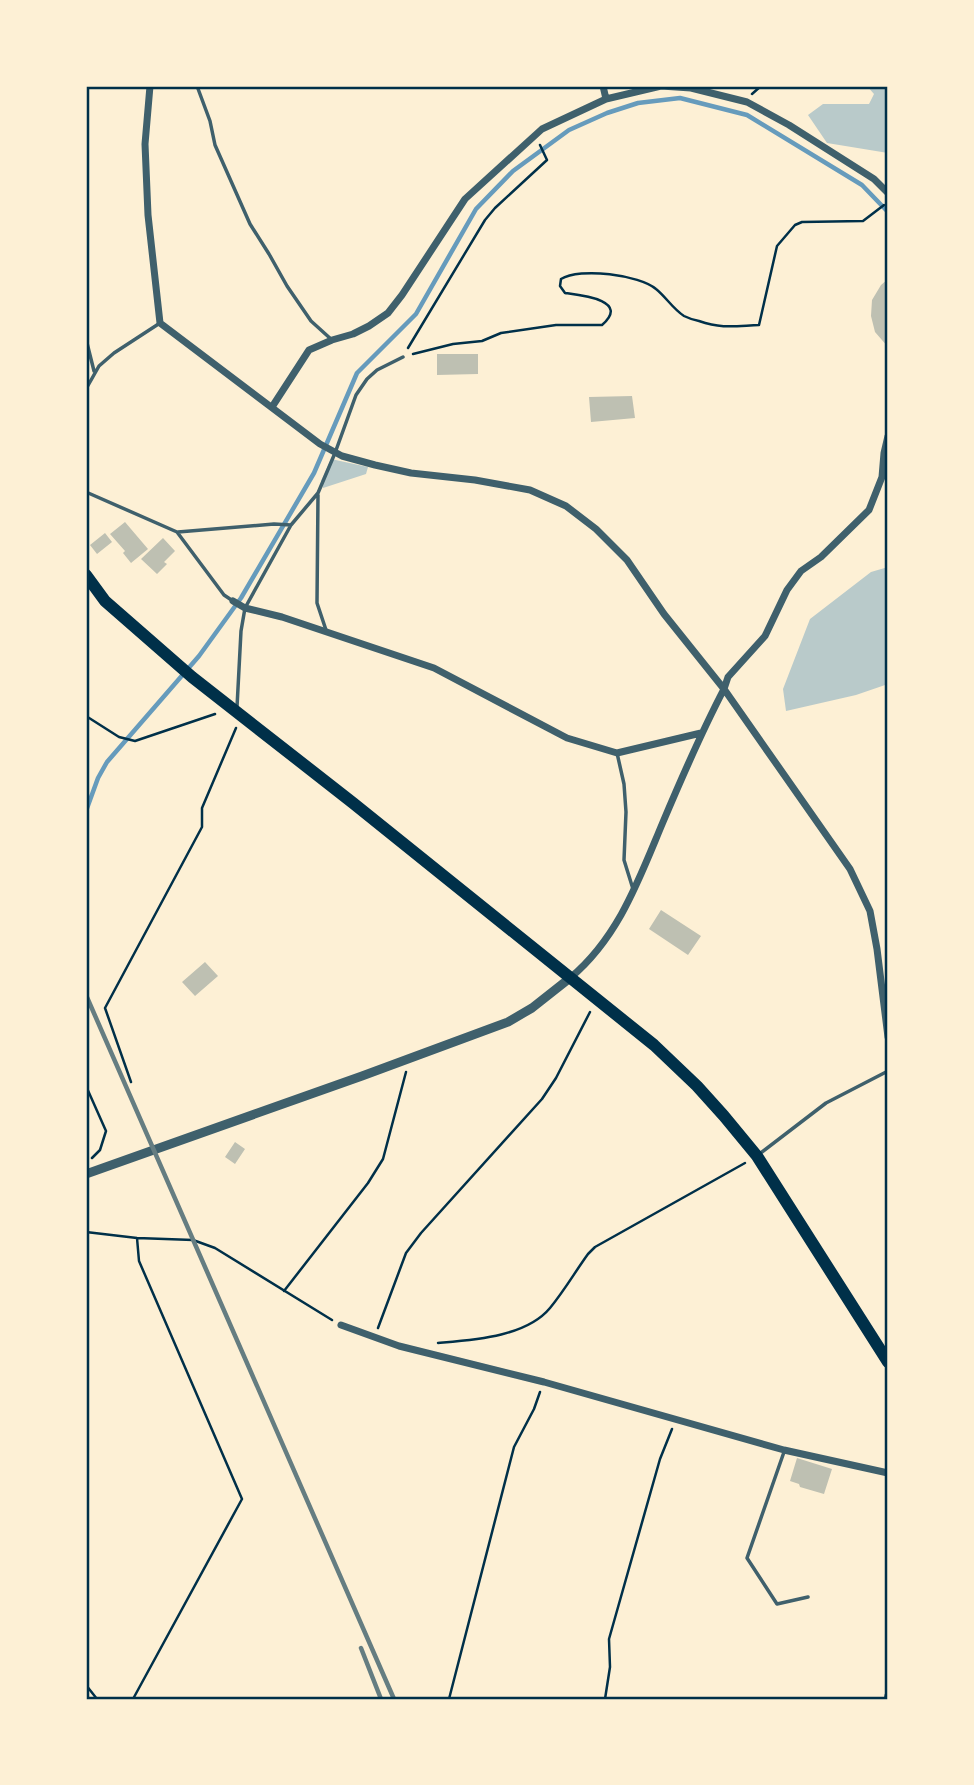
<svg xmlns="http://www.w3.org/2000/svg" width="974" height="1785" font-family="Overpass,sans-serif">
<style>
.green{fill:#b9caca}
.lines{fill:none;stroke-linecap:round;stroke-linejoin:round}
.stream{stroke:#669bbc;stroke-width:4.5}
.building{fill:#bec0b2}
.path{stroke:#003049;stroke-width:2.5}
.service{stroke:#3f606c;stroke-width:3.5}
.minor{stroke:#3f606c;stroke-width:7}
.tertiary{stroke:#3f606c;stroke-width:9}
.primary{stroke:#003049;stroke-width:12}
.rail{stroke:#657d81;stroke-width:4.5}
.neatline{fill:none;stroke:#003049;stroke-width:2.5}
</style>
<rect width="100%" height="100%" fill="#fdf0d5"/>
<path class="green" d="M867,86h21v67l-61,-10 -19,-28 15,-11h46l5,-10z
M331,459l37,8 -2,7 -43,14 -2,-7z
M888,567v117l-32,11 -70,16 -3,-22 27,-70 61,-47z"/>
<g class="lines">
<path class="stream" d="M86,811l12,-33 9,-16 92,-106 42,-58 73,-125 43,-100 59,-59 60,-105 37,-38 56,-41 38,-17 31,-10 42,-5 67,17 115,70 26,27"/>
</g>
<path class="building" d="M888,279v68l-13,-15 -4,-16 1,-16 9,-15z
M437,354h41v20l-41,1z
M632,396l3,22 -44,4 -2,-25z
M125,522l23,27 -17,14 -8,-10 2,-2 -15,-17z
M105,533l7,9 -15,12 -7,-9z
M163,538l12,13 -11,11 3,2 -10,10 -16,-15z
M661,910l40,26 -13,19 -39,-26z
M205,962l13,14 -23,20 -13,-14z
M235,1142l10,7 -10,15 -10,-7z
M797,1458l35,11 -8,25 -24,-7 -1,-3 -9,-3z"/>
<g class="lines">
<path class="path" d="M752,94l9,-8
M408,348l77,-128 10,-12 52,-48 -7,-15
M413,354l40,-10 29,-3 19,-8 55,-8h46c29,-25 -22,-30 -37,-32l-5,-7 1,-7c19,-12 79,-4 95,10 10,8 17,20 28,27 4,2 10,4 15,5 23,8 36,5 60,4l18,-79 18,-21 7,-3 61,-1 21,-16
M86,716l33,21 16,4 80,-27
M131,1082l-26,-74 97,-181v-19l34,-80
M86,1086l20,45 -6,19 -8,8
M86,1232l51,6 56,2 22,8 117,72
M284,1291l84,-108 15,-24 23,-87
M378,1328l28,-75 15,-20 121,-134 14,-21 34,-66
M438,1343c35,-3 88,-6 112,-35 14,-17 25,-36 38,-54l7,-7 150,-84
M86,1685l11,14
M133,1699l109,-200 -103,-238 -2,-23
M449,1699l65,-252 20,-38 6,-17
M605,1699l5,-32 -1,-28 51,-180 12,-30"/>
<path class="service" d="M197,86l13,35 5,24 35,79 19,30 18,32 24,35 21,19
M86,339l8,32
M86,389l13,-23 15,-13 46,-30
M86,492l91,40 47,63 9,6
M318,495l-1,108 9,27
M178,532l96,-8 17,1
M237,707l4,-76 4,-23 46,-83 27,-32 17,-40 21,-58 11,-16 10,-9 26,-13
M617,753l7,31 2,28 -2,48 9,29
M758,1155l68,-52 62,-32
M784,1452l-37,106 30,46 31,-7"/>
<path class="minor" d="M150,86l-5,58 3,71 12,108 160,121 22,12 33,9 36,8 64,7 55,10 36,16 30,23 31,31 37,54 60,75c-23,44 -42,88 -61,133 -24,57 -44,115 -93,156
M603,86l3,13
M661,86l30,2 56,14 42,23 85,54 14,14
M272,407l37,-57 23,-10 21,-6 16,-8 19,-13 14,-18 63,-96 77,-70 64,-30 55,-13
M888,436l-4,17 -2,24 -13,33 -48,47 -20,14 -14,19 -22,46 -37,41 -4,12 126,180 20,42 7,38 11,88
M233,601l12,7 37,9 152,51 133,70 50,15 84,-20
M341,1325l58,21 145,36 240,68 104,23
M887,1699l1,-4"/>
<path class="tertiary" d="M86,1174l276,-98 146,-54 24,-14 38,-30"/>
<path class="primary" d="M86,575l19,26 87,76 161,126 301,242 43,41 27,30 33,40 131,206"/>
<path class="rail" d="M86,995l308,704
M361,1648l20,51"/>
</g>
<rect width="974" height="1785" fill="none" stroke="#fdf0d5" stroke-width="175"/>
<rect x="88" y="88" width="798" height="1610" class="neatline"/>
</svg>
